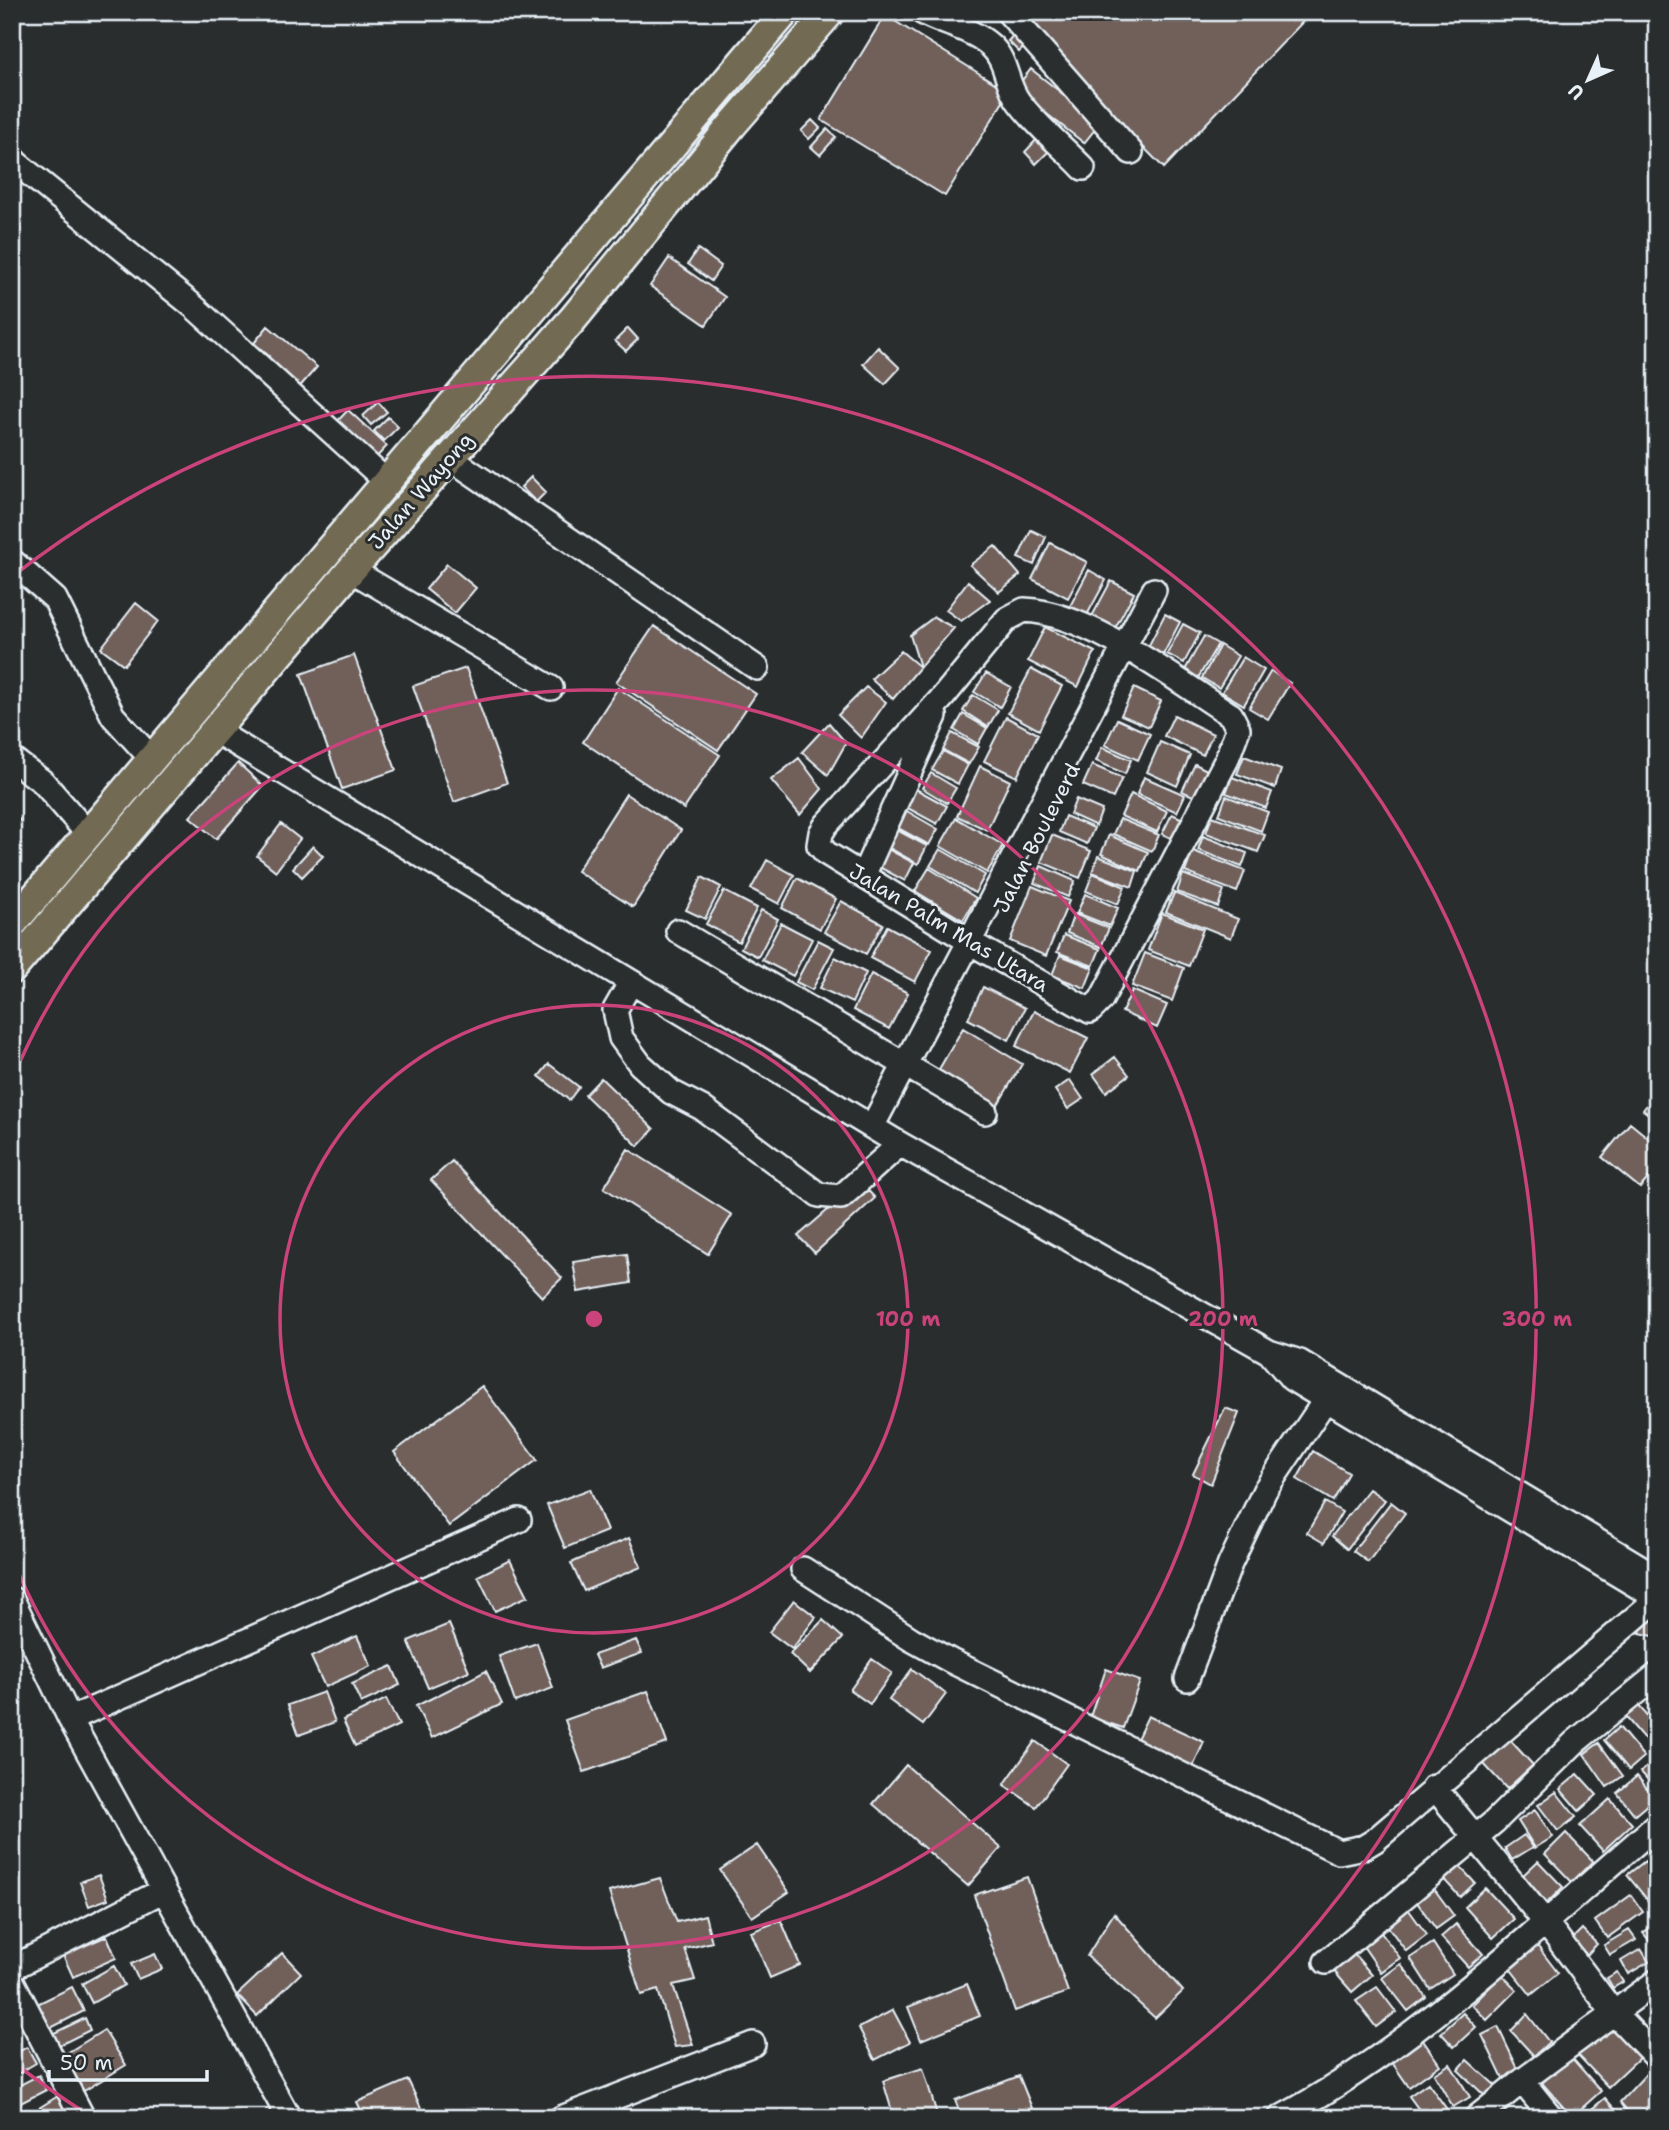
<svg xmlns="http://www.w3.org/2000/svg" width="1669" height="2130" font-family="'Shantell Sans',sans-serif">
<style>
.building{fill:#71605a;stroke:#e8f1f8;stroke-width:2}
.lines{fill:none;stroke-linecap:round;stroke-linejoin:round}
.minor-casing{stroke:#e8f1f8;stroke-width:28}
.major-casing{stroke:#e8f1f8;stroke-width:33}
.minor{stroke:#2a2d2e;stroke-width:23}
.major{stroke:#736b52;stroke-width:28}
.ring{fill:none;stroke:#ca437a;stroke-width:3.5}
.labels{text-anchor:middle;stroke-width:6;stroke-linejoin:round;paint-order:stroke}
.street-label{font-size:21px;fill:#e8f1f8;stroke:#2a2d2e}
.centre{fill:#ca437a;stroke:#2a2d2e;stroke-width:3.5}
.ring-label{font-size:21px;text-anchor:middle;font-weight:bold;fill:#ca437a;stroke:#2a2d2e;stroke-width:6;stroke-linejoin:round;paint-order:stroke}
</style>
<rect width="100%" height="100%" fill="#2a2d2e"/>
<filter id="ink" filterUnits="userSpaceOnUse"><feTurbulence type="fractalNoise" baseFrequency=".0143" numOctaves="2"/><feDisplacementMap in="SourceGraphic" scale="14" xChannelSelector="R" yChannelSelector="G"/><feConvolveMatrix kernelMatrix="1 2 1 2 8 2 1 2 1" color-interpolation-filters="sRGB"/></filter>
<g filter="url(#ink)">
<path class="building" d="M1010,12h302l-148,156z
M885,15l124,77 -64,104 -124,-76z
M1018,30l12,12 -11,10 -11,-11z
M1031,69l69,54 -16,20 -69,-54z
M812,120l8,8 -11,11 -8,-8z
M827,129l9,8 -16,18 -9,-8z
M1039,137l12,12 -15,15 -11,-12z
M698,249l23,17 -10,15 -23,-17z
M669,258l56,39 -19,28 -56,-39z
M268,326l49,41 -21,24 -34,-28 7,-7 -15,-13z
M628,328l10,11 -12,12 -11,-10z
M878,347l22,21 -15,16 -22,-20z
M378,402l9,10 -16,13 -8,-9z
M348,410l39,36 -15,16 -39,-36z
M388,417l10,10 -14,14 -10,-10z
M531,477l15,15 -10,10 -15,-15z
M1031,530l15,7 -12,28 -16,-7z
M1050,543l37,19 -19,36 -36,-19z
M995,546l25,29 -21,17 -29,-27z
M447,564l29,24 -21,25 -29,-24z
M1089,570l17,10 -19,35 -17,-9z
M968,581l22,19 -29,21 -15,-11z
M1111,581l23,12 -21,39 -23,-12z
M136,603l22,18 -34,44 -23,-17z
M1165,614l15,8 -17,33 -15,-8z
M934,617l20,11 -34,39 -10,-32z
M1183,624l17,9 -16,30 -17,-9z
M654,626l102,68 -38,56 -102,-68z
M1045,627l50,25 -17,35 -50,-26z
M1204,636l14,8 -20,34 -13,-8z
M1220,645l18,11 -19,32 -17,-10z
M901,651l19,16 -27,32 -22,-20z
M354,655l42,115 -54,19 -41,-115z
M1243,657l21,13 -20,35 -22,-13z
M466,668l41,115 -53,19 -41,-116z
M1031,669l31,17 -23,44 -31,-17z
M1271,671l19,12 -22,36 -19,-11z
M986,673l25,14 -11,20 -26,-15z
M866,687l20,15 -25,36 -23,-23z
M618,688l102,67 -36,54 -101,-67z
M1134,688l27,13 -12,26 -28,-12z
M973,695l25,15 -10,17 -25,-16z
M963,714l24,14 -9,16 -24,-14z
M1174,715l39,19 -10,21 -39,-19z
M1006,717l32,17 -21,43 -33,-16z
M1117,719l33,15 -12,26 -33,-15z
M829,723l17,20 -18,32 -26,-23z
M952,733l27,14 -10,17 -26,-14z
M1160,742l30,13 -13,31 -30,-14z
M1102,747l29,13 -6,14 -29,-13z
M943,751l25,14 -10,19 -26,-14z
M1244,756l37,14 -6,18 -38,-14z
M799,758l23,31 -22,26 -29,-35z
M238,763l25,23 -47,53 -26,-22z
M1195,764l12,6 -12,27 -13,-6z
M1092,765l30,13 -9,20 -30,-13z
M980,766l30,15 -23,49 -30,-14z
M931,773l25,15 -9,15 -25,-15z
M1144,777l41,18 -8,17 -40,-18z
M1232,777l40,15 -6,16 -40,-15z
M914,788l33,18 -10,18 -33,-18z
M626,794l55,36 -48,77 -56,-36z
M1131,794l36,17 -10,21 -36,-16z
M1226,796l42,16 -7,19 -42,-16z
M1076,799l26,11 -6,16 -26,-12z
M905,810l33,19 -9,16 -33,-18z
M12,813l8,7 -8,10z
M1172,814l11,5 -10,20 -11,-5z
M1065,816l29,12 -7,16 -28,-12z
M1212,816l53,19 -7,17 -52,-19z
M956,818l47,27 -16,28 -47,-27z
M1120,819l39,16 -7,16 -39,-17z
M281,824l19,15 -24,32 -19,-15z
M895,829l32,17 -9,18 -32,-18z
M1052,835l39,16 -11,27 -39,-16z
M1109,835l39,17 -8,19 -39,-17z
M1203,836l44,17 -5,14 -44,-17z
M313,846l10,10 -21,21 -9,-9z
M888,849l26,14 -9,18 -26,-14z
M940,849l45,26 -10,18 -45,-27z
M1193,851l52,20 -8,21 -52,-20z
M1098,856l39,15 -5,16 -40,-15z
M767,860l27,15 -15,29 -28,-15z
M1041,866l34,15 -7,16 -34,-14z
M929,868l47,30 -13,22 -48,-29z
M1093,873l32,14 -7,17 -32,-13z
M1183,874l41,16 -6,17 -41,-15z
M702,877l19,10 -16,32 -19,-9z
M797,878l39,21 -16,30 -38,-21z
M1032,886l37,15 -23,55 -36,-15z
M724,891l33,17 -18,34 -33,-18z
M1174,893l64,26 -7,19 -65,-26z
M1085,894l33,14 -8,18 -33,-13z
M841,901l42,23 -17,30 -42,-22z
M761,910l17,9 -20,38 -17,-9z
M1162,913l41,16 -14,37 -41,-16z
M1074,914l35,14 -8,19 -34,-14z
M781,923l31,16 -19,37 -31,-16z
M887,926l45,24 -17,32 -45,-24z
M1064,935l36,14 -7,17 -36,-14z
M818,940l16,8 -22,42 -16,-8z
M1145,953l39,15 -12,33 -40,-15z
M1060,955l33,13 -8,20 -33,-13z
M835,957l31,16 -14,30 -32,-15z
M871,974l37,19 -19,36 -36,-19z
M983,987l42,21 -16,32 -41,-21z
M1132,990l35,15 -10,23 -35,-16z
M1034,1011l54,27 -18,35 -54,-27z
M963,1028l59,36 -25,42 -59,-35z
M1115,1057l14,18 -23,17 -13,-18z
M549,1064l30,23 -10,13 -30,-24z
M601,1078l53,51 -16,17 -53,-51z
M1070,1080l13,19 -15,10 -13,-19z
M1657,1092v28l-14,-10z
M1630,1123l27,22v23l-17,20 -38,-31z
M12,1133l10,11 -10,9z
M628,1149l104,66 -24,39 -104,-66z
M452,1161l110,117 -20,19 -111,-117z
M860,1182l15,16 -60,55 -17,-17z
M627,1254l4,29 -53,9 -5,-30z
M482,1386l55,74 -88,66 -55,-74z
M1225,1408l14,5 -28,71 -18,-10z
M1313,1451l36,22 -16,28 -36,-22z
M590,1489l17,42 -42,17 -18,-43z
M1369,1489l16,11 -38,49 -15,-13z
M1325,1502l17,10 -18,31 -17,-10z
M1391,1502l14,11 -37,49 -15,-11z
M629,1538l12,29 -57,24 -13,-28z
M510,1560l18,36 -33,15 -17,-35z
M794,1600l22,17 -24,32 -23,-17z
M1644,1615l13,3v19l-17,-4z
M823,1620l20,18 -33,35 -20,-19z
M449,1624l20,47 -41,17 -20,-47z
M357,1636l14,30 -46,21 -14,-30z
M636,1640l6,13 -42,15 -6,-13z
M537,1643l16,45 -38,14 -16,-46z
M872,1659l20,14 -22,31 -20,-14z
M392,1666l8,19 -39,18 -9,-19z
M912,1669l34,25 -23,31 -34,-25z
M1106,1669l34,12 -17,47 -33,-11z
M486,1671l16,33 -70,34 -16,-32z
M648,1691l19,52 -83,29 -19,-52z
M324,1692l11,30 -36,13 -11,-30z
M386,1699l13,26 -44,21 -12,-26z
M1638,1705l19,22v13l-7,6 -25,-30z
M1148,1716l56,26 -11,25 -57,-26z
M1619,1727l25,30 -15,13 -25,-30z
M1509,1739l24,26 -26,24 -24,-26z
M1035,1741l32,23 -31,43 -32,-22z
M1599,1743l24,33 -16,11 -23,-33z
M1656,1759l1,1v30l-16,-18z
M906,1765l95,83 -33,38 -95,-82z
M1578,1774l19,21 -18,16 -19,-22z
M1637,1776l18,22 -20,17 -18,-22z
M1556,1792l20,25 -18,14 -20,-26z
M1610,1799l22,25 -29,27 -23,-25z
M1535,1810l18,27 -18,11 -17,-27z
M1566,1833l27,28 -21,21 -27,-28z
M1524,1835l9,12 -21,13 -7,-12z
M757,1845l32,47 -37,25 -32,-47z
M1455,1861l20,22 -15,14 -20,-22z
M1538,1861l25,26 -18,18 -25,-27z
M1645,1861l12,15v20l-8,6 -22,-27z
M99,1875l9,24 -19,7 -9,-24z
M1027,1877l41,115 -53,19 -41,-116z
M660,1878l17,44 28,-7 7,27 -27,7 10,31 -22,5 20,60 -18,2 -17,-57 -17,5 -32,-103z
M1432,1886l22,30 -18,13 -22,-31z
M1485,1888l29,31 -21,19 -28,-31z
M1631,1895l12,17 -36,26 -12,-17z
M1406,1906l21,29 -21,16 -22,-30z
M1114,1913l69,78 -28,27 -68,-62z
M781,1920l19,45 -30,13 -19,-46z
M1657,1922v28l-14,-17z
M1456,1924l27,30 -15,13 -27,-30z
M1582,1929l15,15 -10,11 -16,-15z
M1379,1930l21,28 -19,14 -20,-29z
M1629,1930l7,10 -26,15 -6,-10z
M107,1936l9,22 -43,19 -10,-22z
M1433,1943l20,31 -23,15 -20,-31z
M1536,1944l22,29 -27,22 -23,-29z
M1641,1949l8,13 -21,12 -7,-13z
M282,1953l19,20 -44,43 -20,-21z
M1353,1953l19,22 -20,17 -19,-22z
M155,1954l7,15 -24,10 -7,-15z
M1401,1964l25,33 -18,14 -26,-33z
M114,1966l10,19 -32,18 -10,-19z
M1617,1972l6,10 -10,6 -6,-10z
M1502,1975l15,15 -30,30 -15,-15z
M967,1984l13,32 -59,24 -13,-33z
M72,1987l12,24 -41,21 -12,-25z
M1377,1987l19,25 -20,15 -20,-26z
M893,2010l17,32 -35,18 -16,-32z
M1463,2013l13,14 -22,20 -13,-14z
M1527,2014l22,28 -15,14 -23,-25z
M85,2018l5,12 -32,16 -6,-12z
M1609,2023l31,34 -32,30 -31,-33z
M1498,2027l21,44 -16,8 -21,-44z
M104,2030l22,35 -42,26 -22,-35z
M1422,2039l18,26 -31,22 -18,-26z
M27,2047l9,16 -24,14v-21z
M1571,2057l30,34 -29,26 -30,-34z
M1467,2060l29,26 -10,11 -28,-27z
M1450,2064l20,33 -17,10 -19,-33z
M923,2068l15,50h-44l-11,-37z
M1648,2072l9,15v12l-24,19 -13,-16z
M39,2075l7,15 -33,17 -1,-18z
M1019,2076l17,42h-74l-7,-18z
M408,2080l16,34 -9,4h-50l-8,-16z
M1428,2083l23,32 -5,3h-21l-16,-22z
M58,2096l9,14 -13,8h-31z
M1605,2098l14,16 -4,4h-34z
M730,2109l3,9h-37z
M869,2111l3,7h-22z"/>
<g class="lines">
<defs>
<path id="minor" d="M922,12c21,12 49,16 68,33 18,16 15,39 29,57 18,24 43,44 64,66
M1008,12l123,140
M12,156l3,6 177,143 195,177
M450,458l307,210
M12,561l43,38 58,117 38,42
M351,570l200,118
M1024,610c66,3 152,70 207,105l7,14 -12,32 -125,239 -11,11 -110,-63 -154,-95 -7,-8 2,-12 5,-8 117,-128 64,-78z
M217,732l683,412 369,208 31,10 357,215
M12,759l31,23 45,52
M863,876l72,-160
M678,931l307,181
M631,982l-16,28 6,28 19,26 31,28 31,16 117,87 22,2 59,-53
M872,1127l282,-537
M1269,1352l23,27 365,219
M803,1569l108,70 40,22 388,191 25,-5 10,-6 283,-242
M12,1599l58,120 219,399
M1187,1679l43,-115 35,-74 61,-91
M70,1719l449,-199
M1434,1787l112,136 67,89 44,46
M1326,1962l168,-140 81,-80 82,-67
M12,1968l152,-78
M12,1981l71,137
M561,2118l192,-74
M1280,2118c139,-74 257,-191 377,-293
M1476,2118l46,-37
M1552,2118l-30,-37 135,-100"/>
<path id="major" d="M12,924l773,-912
M12,969l339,-399 222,-251 159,-194 98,-113"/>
</defs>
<use href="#minor" class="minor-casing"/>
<use href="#major" class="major-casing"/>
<use href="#minor" class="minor"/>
<use href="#major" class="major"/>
</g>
</g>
<g class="ring">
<circle cx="594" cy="1319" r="314"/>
<path d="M13 1078A629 629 0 1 1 13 1560"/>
<path d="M87 2114A943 943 0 0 1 13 2062M13 576A943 943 0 1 1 1101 2114"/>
</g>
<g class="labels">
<g class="street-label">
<text transform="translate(421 491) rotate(-49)" y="7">Jalan Wayong</text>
<text transform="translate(1037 838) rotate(-63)" y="7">Jalan Bouleverd</text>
<text transform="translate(949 928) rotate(31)" y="7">Jalan Palm Mas Utara</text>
</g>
</g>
<circle cx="594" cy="1319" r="10" class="centre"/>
<g class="ring-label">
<text x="908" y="1326">100 m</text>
<text x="1223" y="1326">200 m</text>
<text x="1537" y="1326">300 m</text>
</g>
<rect width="1669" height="2130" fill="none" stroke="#2a2d2e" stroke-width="42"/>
<rect x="21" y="21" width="1627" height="2088" fill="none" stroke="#e8f1f8" stroke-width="2.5" filter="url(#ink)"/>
<g transform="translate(1588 80) rotate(225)" stroke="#2a2d2e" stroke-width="5" paint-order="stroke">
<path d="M0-5L12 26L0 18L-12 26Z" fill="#e8f1f8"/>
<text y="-10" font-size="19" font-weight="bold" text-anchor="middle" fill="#e8f1f8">U</text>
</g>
<path d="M49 2070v10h158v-10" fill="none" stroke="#e8f1f8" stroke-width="3.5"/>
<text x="60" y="2070" font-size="21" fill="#e8f1f8" stroke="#2a2d2e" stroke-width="5" paint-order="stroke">50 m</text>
</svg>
